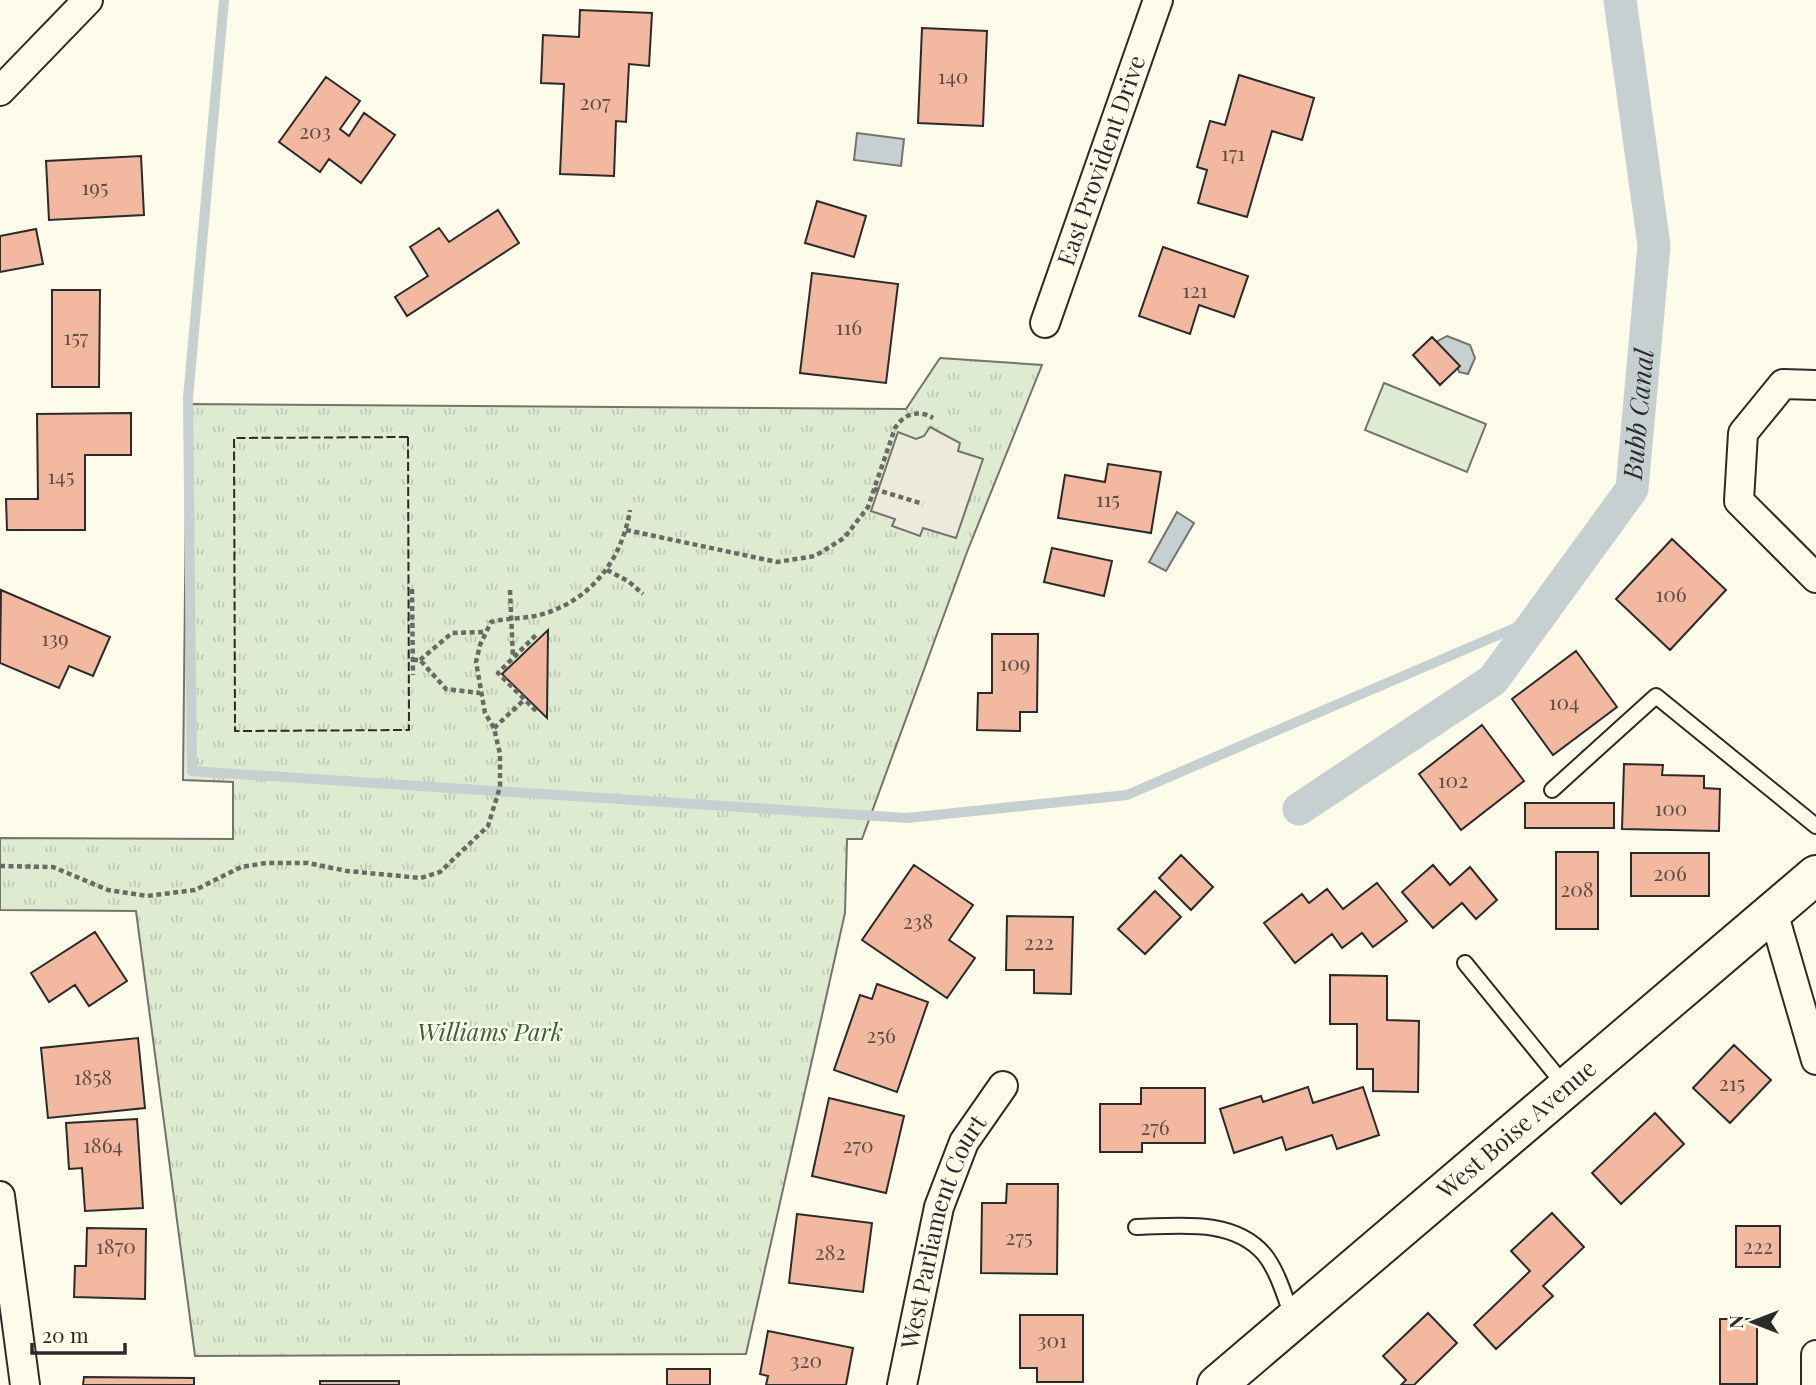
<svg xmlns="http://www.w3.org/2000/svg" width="1816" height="1385" font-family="'Playfair Display',serif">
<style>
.green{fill:#deebd1;stroke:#74746e;stroke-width:2}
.park{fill:url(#park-tufts);stroke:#74746e;stroke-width:2}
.parking{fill:#eceadb;stroke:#74746e;stroke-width:2}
.water{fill:#c7d0d0;stroke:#74746e;stroke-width:2}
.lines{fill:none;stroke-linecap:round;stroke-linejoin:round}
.stream{stroke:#c7d0d0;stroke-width:10}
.canal{stroke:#c7d0d0;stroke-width:33}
.building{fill:#f2b8a0;stroke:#2b2b2b;stroke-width:2}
.lane-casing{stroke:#2b2b2b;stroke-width:18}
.street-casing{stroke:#2b2b2b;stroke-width:32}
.secondary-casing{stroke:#2b2b2b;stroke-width:42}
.path{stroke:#6a6964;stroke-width:4.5;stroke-dasharray:5 3.5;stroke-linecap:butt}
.lane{stroke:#fdfbea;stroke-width:14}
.street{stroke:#fdfbea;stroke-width:28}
.secondary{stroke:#fdfbea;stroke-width:38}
.fence{stroke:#2b2b2b;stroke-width:2;stroke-dasharray:9 3.5;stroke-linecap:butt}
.labels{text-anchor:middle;stroke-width:5;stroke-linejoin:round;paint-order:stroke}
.number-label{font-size:21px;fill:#5d4e48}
.street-label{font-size:24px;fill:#2b2b2b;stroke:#fdfbea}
.park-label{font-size:24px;font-style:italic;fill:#34623c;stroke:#fdfbea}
.water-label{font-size:26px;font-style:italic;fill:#2b2b2b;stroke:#fdfbea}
</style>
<defs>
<pattern id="park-tufts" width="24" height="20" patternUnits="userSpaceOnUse" patternTransform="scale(1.75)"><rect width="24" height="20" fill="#deebd1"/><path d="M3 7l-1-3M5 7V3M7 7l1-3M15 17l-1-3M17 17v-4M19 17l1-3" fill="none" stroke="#bfcab4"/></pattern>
</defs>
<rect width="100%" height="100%" fill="#fdfbea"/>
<path class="green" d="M1384,383l102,41 -19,48 -102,-42z"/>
<path class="park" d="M940,358l102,7 -75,187 -105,287h-15l-2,74 -99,441 -551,2 -59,-445 -136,-1v-72l233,1v-57l-50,-2 4,-376 719,5z"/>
<path class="parking" d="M930,427l30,16 -2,8 25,8 -27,79 -33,-10 -3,8 -28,-10 3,-7 -24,-8 27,-79 18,7 8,-3z"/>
<path class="water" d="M857,133l47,6 -3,27 -47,-6z
M1447,336l23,9 5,13 -7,16 -9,-2 -2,-7 -21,-16 2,-8z
M1177,512l17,11 -28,48 -17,-9z"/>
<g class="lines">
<path class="stream" d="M224,0l-36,398 4,373 715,47 220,-23 390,-168"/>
<path class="canal" id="s1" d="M1299,809l194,-129 139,-191 22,-244 -34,-245"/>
</g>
<path class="building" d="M580,10l72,3 -3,53 -20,-2 -3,58 -10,-1 -2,55 -54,-2 4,-90 -23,-1 2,-48 36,2z
M922,28l65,3 -4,95 -65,-3z
M1239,75l75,23 -12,42 -30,-9 -25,86 -49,-14 9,-33 -10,-3 13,-46 15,4z
M326,77l34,24 -20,28 9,7 15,-23 31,22 -34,48 -32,-24 -9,13 -41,-30z
M141,156l3,59 -95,5 -3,-59z
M817,201l49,15 -12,41 -49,-14z
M498,210l21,33 -112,73 -12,-19 33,-21 -18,-29 29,-19 10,14z
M36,229l7,35 -43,8v-36z
M1163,247l85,29 -14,41 -35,-12 -9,29 -51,-18z
M812,273l86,11 -12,99 -86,-10z
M52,290h48l-1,97h-47z
M1432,337l28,29 -20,19 -27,-30z
M131,413v42h-46v75h-78l-1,-31h32l-1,-85z
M1108,464l53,8 -10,61 -93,-15 7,-43 40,7z
M1672,539l54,51 -56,60 -54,-51z
M1052,548l60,13 -8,35 -60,-14z
M1,590l109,47 -17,39 -24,-10 -10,22 -59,-25z
M548,630l-1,88 -45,-44z
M992,634h46l-1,78h-17v19l-43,-1 1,-37h14z
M1576,651l41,56 -64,48 -41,-56z
M1482,725l42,56 -63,49 -42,-56z
M1624,764l39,1 -1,10 42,1v12l16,1 -1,42 -97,-2z
M1525,803h89v25h-89z
M1556,852h42v77h-42z
M1631,853h78v43h-78z
M1181,855l32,32 -22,23 -32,-32z
M914,865l59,40 -24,35 26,18 -28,40 -85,-58z
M1433,865l17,20 20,-18 27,33 -21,19 -14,-16 -29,25 -31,-36z
M1377,883l30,38 -34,26 -11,-14 -20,15 -10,-14 -37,29 -31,-40 38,-29 7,9 18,-14 16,20z
M1155,891l26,26 -36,37 -27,-25z
M1007,916l66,1 -2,77 -37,-1v-23h-28z
M95,932l32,49 -38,25 -14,-21 -26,17 -18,-29z
M1330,975l57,1v44l32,1 -1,71 -45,-1v-22h-16v-45h-27z
M877,984l51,18 -31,90 -63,-22 26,-75 12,4z
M138,1038l7,70 -97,10 -7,-70z
M1734,1045l37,35 -41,43 -37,-35z
M1308,1087l5,16 50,-16 16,48 -42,14 -5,-14 -46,15 -4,-13 -48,16 -14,-44 41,-13 2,6z
M1141,1088h64v55h-63v9h-42v-48h41z
M829,1098l75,18 -18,77 -74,-17z
M1655,1113l29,31 -63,60 -29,-31z
M137,1119l6,89 -58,3 -3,-43 -13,1 -3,-46z
M1007,1184h51l-1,90 -76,-1 1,-70h24z
M1552,1213l32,34 -41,39 10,10 -57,53 -22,-24 56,-54 -19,-20z
M797,1214l75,9 -9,69 -74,-9z
M1736,1226h44v41h-44z
M87,1228l59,1 -1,70 -71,-2 1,-31h11z
M1428,1313l29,30 -43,42h-13l5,-5 -23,-24z
M1020,1315h63v67h-46v-14h-17z
M1720,1319h37v65h-37z
M768,1331l85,17 -7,37h-80l2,-9 -8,-2z
M667,1369h43v16h-43z
M84,1377l110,1v7h-111z
M320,1381h79v4h-79z"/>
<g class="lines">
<defs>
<path id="lane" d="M1552,790l104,-94 160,130
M1465,963l101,124
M1136,1227c43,-1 97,-9 128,27 14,17 21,44 29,64"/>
<g id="street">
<path d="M0,91l88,-91"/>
<path id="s2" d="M1045,323l113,-323"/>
<path d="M1816,385l-33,-1 -40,49 -4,68 77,77"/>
<path d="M1773,912l43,148"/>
<path d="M0,1196l25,189"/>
<path id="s3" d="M902,1385l37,-178 25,-65 39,-56"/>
<path d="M1816,1385v-30"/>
</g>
<g id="secondary">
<path id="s4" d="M1217,1385l599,-510"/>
</g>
</defs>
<use href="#lane" class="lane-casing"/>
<use href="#street" class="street-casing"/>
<use href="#secondary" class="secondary-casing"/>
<path class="path" d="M874,489l49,15
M626,530l151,32 38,-6 29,-18 24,-31 27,-79c9,-14 23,-19 38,-10
M607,570l21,11 15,13
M412,589l1,86
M510,590l3,68
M413,660h7l26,29 34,4
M420,660l32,-27 32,-1
M536,711l-38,-38 40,-40
M494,728l31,-29
M0,866l53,1 55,23 39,6 48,-6 46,-23 25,-4h42l39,8 74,7 19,-6 48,-46 12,-39v-33l-6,-26 -9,-15 -9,-51 4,-17 11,-23c16,-4 32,-3 48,-7 51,-13 83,-55 91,-105"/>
<use href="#lane" class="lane"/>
<use href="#street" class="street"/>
<use href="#secondary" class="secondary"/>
<path class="fence" d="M408,437l1,293 -174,1 -1,-293z"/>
</g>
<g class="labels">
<g class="number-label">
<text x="953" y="84">140</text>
<text x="595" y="110">207</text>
<text x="315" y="139">203</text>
<text x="1233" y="161">171</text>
<text x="95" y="195">195</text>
<text x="1195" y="298">121</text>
<text x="849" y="335">116</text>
<text x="76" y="345">157</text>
<text x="61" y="484">145</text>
<text x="1108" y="507">115</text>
<text x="1671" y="602">106</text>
<text x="55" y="646">139</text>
<text x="1015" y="671">109</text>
<text x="1564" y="710">104</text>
<text x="1453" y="788">102</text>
<text x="1671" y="816">100</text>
<text x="1670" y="881">206</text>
<text x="1577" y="897">208</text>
<text x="918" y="929">238</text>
<text x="1039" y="950">222</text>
<text x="881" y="1043">256</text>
<text x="93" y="1085">1858</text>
<text x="1732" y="1091">215</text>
<text x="1155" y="1135">276</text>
<text x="103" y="1153">1864</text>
<text x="858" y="1153">270</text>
<text x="1019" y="1245">275</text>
<text x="116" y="1254">1870</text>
<text x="1758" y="1254">222</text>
<text x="830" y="1260">282</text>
<text x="1052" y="1348">301</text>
<text x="806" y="1368">320</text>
</g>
<g class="street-label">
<text dy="8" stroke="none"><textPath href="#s2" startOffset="172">East Provident Drive</textPath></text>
<text dy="8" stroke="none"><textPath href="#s4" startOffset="394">West Boise Avenue</textPath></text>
<text dy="8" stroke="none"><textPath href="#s3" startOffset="159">West Parliament Court</textPath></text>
</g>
<g class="park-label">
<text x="490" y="1041">Williams Park</text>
</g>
<g class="water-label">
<text dy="9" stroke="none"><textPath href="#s1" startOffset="544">Bubb Canal</textPath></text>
</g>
</g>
<g transform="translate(1753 1322) rotate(270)" stroke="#fdfbea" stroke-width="5" paint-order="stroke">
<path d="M0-5L12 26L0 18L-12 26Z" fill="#2b2b2b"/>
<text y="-10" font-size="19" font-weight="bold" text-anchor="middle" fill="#2b2b2b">N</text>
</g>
<path d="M32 1343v10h93v-10" fill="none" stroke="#2b2b2b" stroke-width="3.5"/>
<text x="42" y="1343" font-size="21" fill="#2b2b2b" stroke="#fdfbea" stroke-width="5" paint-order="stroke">20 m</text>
</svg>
